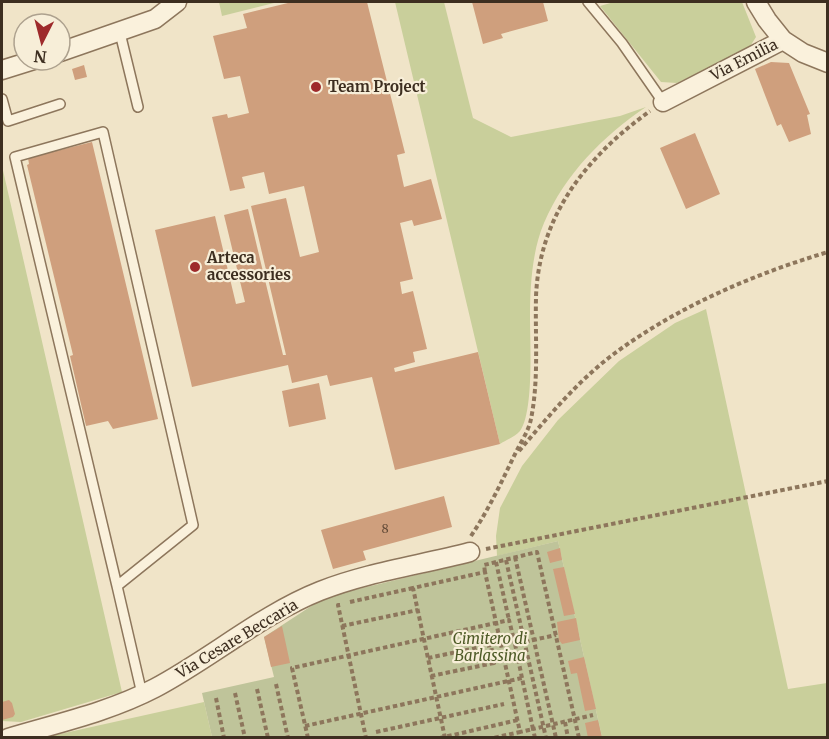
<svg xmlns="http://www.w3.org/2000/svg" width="829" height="739" font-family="Merriweather,serif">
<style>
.green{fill:#c9cf9b}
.cemetery{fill:#bfc49a}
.building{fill:#cf9f7d}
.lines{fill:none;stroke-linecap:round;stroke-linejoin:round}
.service-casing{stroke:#8d765c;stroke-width:12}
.minor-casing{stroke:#8d765c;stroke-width:21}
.path{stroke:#8d765c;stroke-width:4;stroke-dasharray:4.5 3;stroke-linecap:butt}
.service{stroke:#faf1dc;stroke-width:9}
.minor{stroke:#faf1dc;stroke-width:18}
.poi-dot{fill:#9e2a2b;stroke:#f7eed8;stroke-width:2}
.labels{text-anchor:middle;stroke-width:4.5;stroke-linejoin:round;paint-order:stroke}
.number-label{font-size:12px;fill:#624a37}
.street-label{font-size:15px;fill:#3d2e20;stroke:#f7eed8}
.poi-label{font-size:15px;font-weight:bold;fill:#3d2e20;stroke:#f7eed8;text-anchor:start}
.park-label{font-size:15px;font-style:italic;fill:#4d5a26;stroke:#f7eed8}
</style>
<rect width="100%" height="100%" fill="#f0e4c8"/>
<path class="green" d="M219,2h59l-56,14z
M395,2h49l29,116 38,19 109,-21 26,-9c-43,29 -81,67 -102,116 -12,28 -14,64 -14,95 0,24 4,94 -10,113 -4,5 -14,9 -20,13z
M614,2h128l14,35 -7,11 -72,35 -16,-1 -61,-76z
M2,166l120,526 -101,30 -19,-1z
M706,309l82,380 39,-6v54h-225l-44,-196 -61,15 -1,-20 4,-28 22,-42 36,-46 61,-59 56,-38z
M204,702l8,35 -170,1z"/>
<path class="cemetery" d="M558,541l44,196h-390l-10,-44 72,-16 -10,-40 61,-40z"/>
<path class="building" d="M292,2h75l38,151 -8,2 7,32 27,-8 11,40 -28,7 -2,-6 -12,3 13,56 -13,3 2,12 11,-3 14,58 -14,3 2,10 -21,6 1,4 83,-20 22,92 -105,26 -23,-93 -42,9 -3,-11 -35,8 -4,-18 -96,22 -37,-157 60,-14 21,88 9,-2 -21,-87 24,-6 35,146h3l-35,-149 35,-8 14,59 19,-5 -15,-66 -35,8 -5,-22 -22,5 3,11 -15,3 -18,-74 15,-3 1,4 21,-5 -9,-37 -16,3 -11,-43 34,-8 -4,-14z
M472,2h71l5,19 -47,13 2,4 -20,6z
M771,62l18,1 21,51 -3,1 4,19 -22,8 -8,-18 -4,2 -22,-57z
M84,65l3,12 -12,3 -3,-11z
M695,133l25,61 -34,15 -26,-61z
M92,142l66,277 -45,10 -5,-8 -22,5 -16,-70 3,-1 -46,-190 2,-1 -1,-6z
M319,383l7,36 -37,8 -7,-36z
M444,496l8,31 -89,24 3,9 -33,9 -12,-39z
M560,548l2,12 -12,3 -3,-11z
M564,567l11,47 -11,2 -11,-47z
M576,618l4,22 -18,4 -3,-4 -2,-18z
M282,626l8,37 -19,4 -7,-30z
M584,657l12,52 -11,2 -8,-38 -6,1 -3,-13z
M9,700l3,3 3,11 -2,3 -11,3v-18z
M598,720l4,18h-14l-3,-15z"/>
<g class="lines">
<defs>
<path id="service" d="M588,2l34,41 41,59
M120,33l18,74
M2,99l6,22 52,-17
M117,586l-102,-429 88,-25 90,393 -76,61 25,108"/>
<path id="minor" d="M783,40l20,13 25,10
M60,52l95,-33 22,-17
M2,70l32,-10
M663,102l120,-62 -16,-20 -11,-18
M8,738c50,-15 101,-26 147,-50 55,-29 107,-74 165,-97 48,-19 101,-26 150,-39"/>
</defs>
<use href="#service" class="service-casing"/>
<use href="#minor" class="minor-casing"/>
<path class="path" d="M519,451c28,-33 57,-68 92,-95 64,-48 140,-81 217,-104
M471,536c18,-27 31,-55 45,-84 5,-10 13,-22 15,-33 8,-40 4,-81 5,-122 3,-81 50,-140 114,-186
M486,549l342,-68
M515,557l41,181
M506,560l40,178
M496,562l13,58
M485,572l-1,-7 53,-13 42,186
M350,602l63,-14
M340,605h-2l28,133
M342,626l76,-16
M428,658l63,-13 3,18 -63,13
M522,678l-7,-34 41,-9
M276,684l12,54
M257,689l11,49
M235,693l10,45
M216,698l8,40
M565,722l3,16
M305,726l217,-48 11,51 -13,3 1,6
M376,732l128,-28
M308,738l-16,-70 217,-48 6,24
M440,738l78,-18
M445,738l-32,-150 72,-16 35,160 -27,6
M535,738l-2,-9 60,-14"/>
<use href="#service" class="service"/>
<use href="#minor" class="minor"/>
</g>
<g class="poi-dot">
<circle cx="316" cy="87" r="6"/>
<circle cx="195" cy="267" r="6"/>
</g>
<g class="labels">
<g class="number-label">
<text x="385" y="533">8</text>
</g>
<g class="street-label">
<text transform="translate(744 60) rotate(-27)" y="5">Via Emilia</text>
<text transform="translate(237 639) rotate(-31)" y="5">Via Cesare Beccaria</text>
</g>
<g class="poi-label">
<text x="328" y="92">Team Project</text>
<text x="207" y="263">Arteca<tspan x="207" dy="17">accessories</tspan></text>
</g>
<g class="park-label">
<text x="490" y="644">Cimitero di<tspan x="490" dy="17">Barlassina</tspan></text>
</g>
</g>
<rect width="829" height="739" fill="none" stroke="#3d2e20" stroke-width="6"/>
<g transform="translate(42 42) rotate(186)"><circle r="28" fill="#f7eed8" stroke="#ada18e" stroke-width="1.5"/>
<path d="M0-4.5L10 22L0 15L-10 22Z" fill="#9e2a2b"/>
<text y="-9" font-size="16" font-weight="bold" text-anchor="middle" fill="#3d2e20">N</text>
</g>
</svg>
